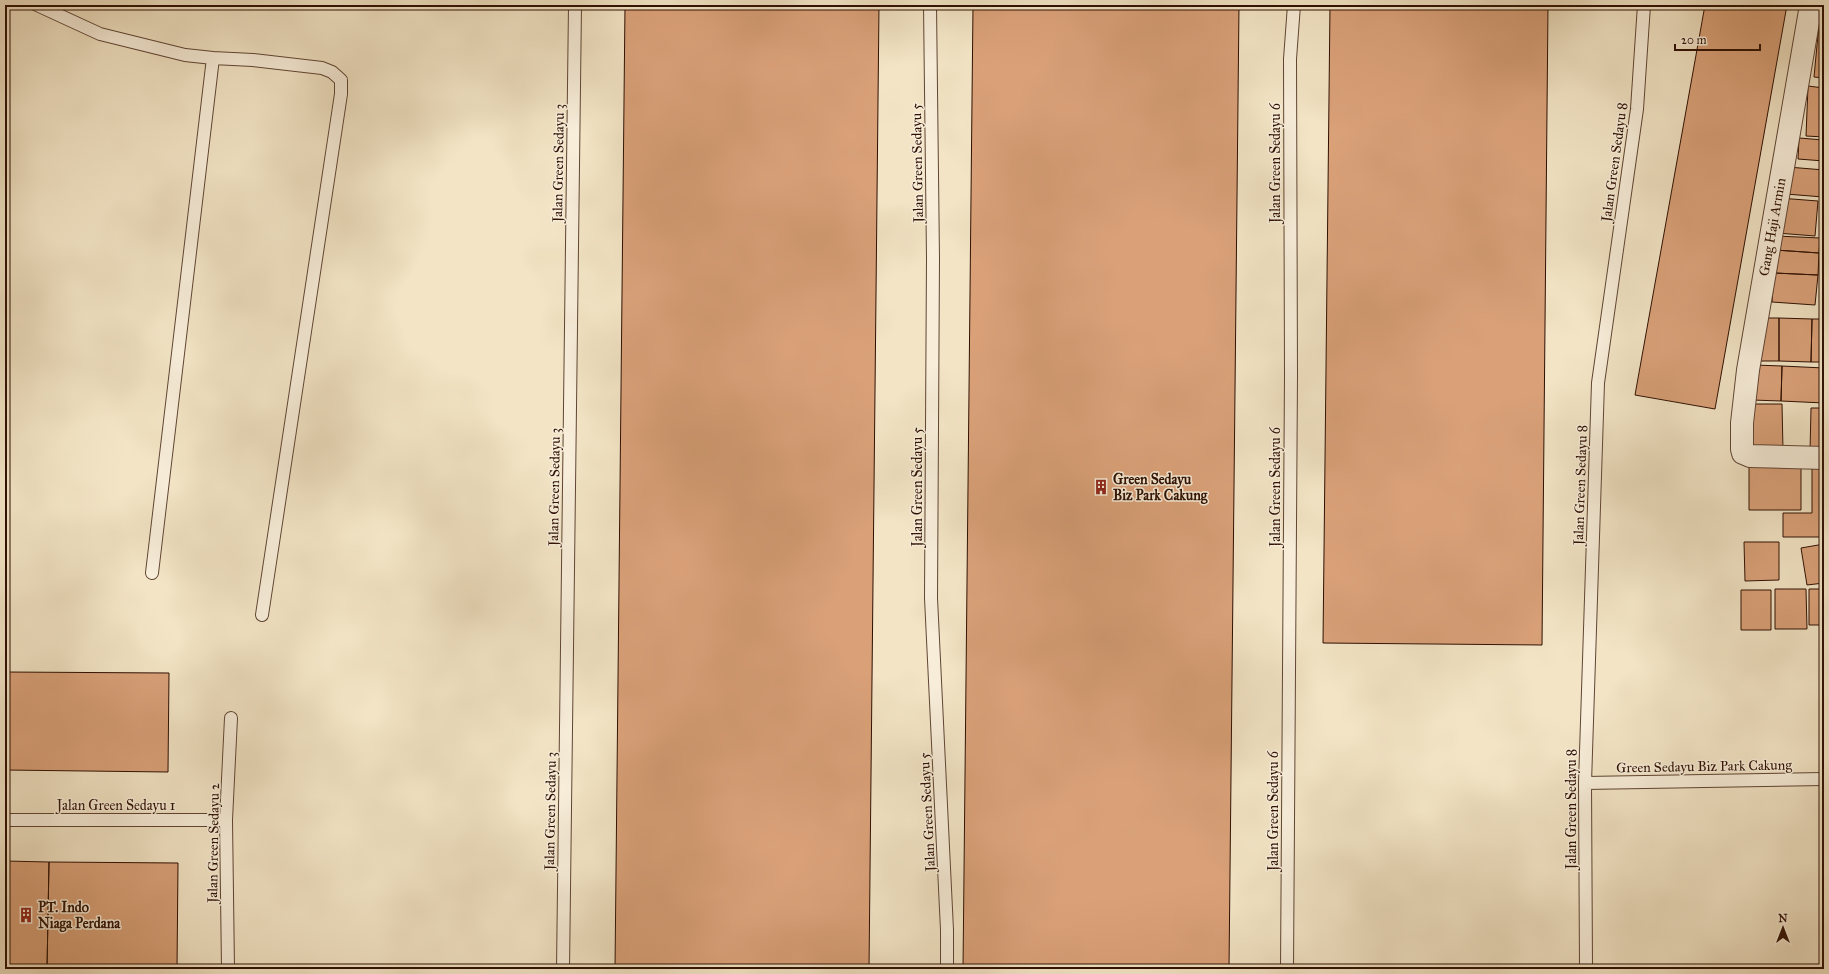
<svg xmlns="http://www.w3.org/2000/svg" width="1829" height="974" font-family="'IM FELL Great Primer',serif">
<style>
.building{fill:#daa179;stroke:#2e1003}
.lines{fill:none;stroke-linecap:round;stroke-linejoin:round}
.service-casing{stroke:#5f4534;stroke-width:14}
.minor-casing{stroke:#5f4534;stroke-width:24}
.service{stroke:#f7edd9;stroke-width:12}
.minor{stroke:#f7edd9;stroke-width:22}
.labels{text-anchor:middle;stroke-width:3;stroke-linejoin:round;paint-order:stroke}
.street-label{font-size:14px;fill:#2e1003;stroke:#f7edd9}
.poi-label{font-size:14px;font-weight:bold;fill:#2e1003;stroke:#f7edd9;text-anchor:start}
</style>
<rect width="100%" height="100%" fill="#f2e4c5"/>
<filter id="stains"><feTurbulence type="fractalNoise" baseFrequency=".005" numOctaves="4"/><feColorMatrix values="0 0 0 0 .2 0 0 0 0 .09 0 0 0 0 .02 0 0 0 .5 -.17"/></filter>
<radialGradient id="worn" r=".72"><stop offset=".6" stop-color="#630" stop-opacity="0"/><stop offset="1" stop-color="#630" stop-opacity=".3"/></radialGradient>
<path class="building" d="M625,5h254l-10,964h-254z
M973,5h266l-10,964h-266z
M1330,5h218l-6,640 -219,-2z
M1705,5h82l-72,404 -80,-14z
M1818,5h6v16h-8z
M1819,24h5v54l-10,-1z
M1808,86l16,2v49l-18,-1z
M1799,138l25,2v21l-26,-2z
M1788,167l36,3 -1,27 -37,-3z
M1779,198l39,3 -3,35 -38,-3z
M1776,236l44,2 -1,15 -44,-3z
M1775,250l44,3 -1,22 -44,-2z
M1822,264h2v49h-4z
M1774,273l44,2 -3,30 -43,-3z
M1759,318h20v43h-21z
M1779,318l33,1 -1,43 -32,-1z
M1812,319h12v43h-13z
M1754,365l28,1 -1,35 -29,-1z
M1782,366l42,2v35l-43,-2z
M1747,404h35l1,46h-36z
M1811,408h13v45l-14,-1z
M1749,458h52v52h-52z
M1812,459h12v78h-41v-24h29z
M1744,542h35v38l-34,1z
M1824,544v39l-17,2 -6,-37z
M1775,589h31l1,40h-32z
M1809,589h15v36h-15z
M1741,590h30v40h-30z
M5,672l164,1 -1,99 -163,-2z
M5,861l44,1 -2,107h-42z
M49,862l129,1 -1,106h-130z"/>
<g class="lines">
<defs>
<path id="service" d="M37,5l63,29 85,21 28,3 -61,515
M930,5l3,253 -2,340 16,332v39
M213,58l40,2 69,8 10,4 9,8v14l-79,521
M1585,783l239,-4
M5,820h221
M228,969l-2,-149 5,-102
M563,969l12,-964
M1287,969l4,-594 -1,-316 4,-54
M1586,969l-1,-186 13,-400 39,-274 7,-104"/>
<path id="minor" d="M1811,5l-63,365 -6,53v26l1,4 7,3 74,2"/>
</defs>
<use href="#service" class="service-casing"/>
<use href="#minor" class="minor-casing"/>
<use href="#service" class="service"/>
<use href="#minor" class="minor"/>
</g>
<defs>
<symbol id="building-bare" viewBox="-9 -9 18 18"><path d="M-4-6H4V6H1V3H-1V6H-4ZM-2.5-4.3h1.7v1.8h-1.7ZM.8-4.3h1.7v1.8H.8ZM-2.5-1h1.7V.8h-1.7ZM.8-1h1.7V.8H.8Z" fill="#8f2418" stroke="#f7edd9" stroke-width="2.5" paint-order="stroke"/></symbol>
</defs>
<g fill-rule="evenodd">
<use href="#building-bare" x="1090" y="476" width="22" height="22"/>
<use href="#building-bare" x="15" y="904" width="22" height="22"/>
</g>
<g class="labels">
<g class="street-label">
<text transform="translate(1614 162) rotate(-82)" y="5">Jalan Green Sedayu 8</text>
<text transform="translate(558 163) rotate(-89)" y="5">Jalan Green Sedayu 3</text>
<text transform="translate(917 163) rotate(-91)" y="5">Jalan Green Sedayu 5</text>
<text transform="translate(1275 163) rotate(-90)" y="5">Jalan Green Sedayu 6</text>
<text transform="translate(1772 227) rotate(-80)" y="5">Gang Haji Armin</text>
<text transform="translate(1580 485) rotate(-88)" y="5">Jalan Green Sedayu 8</text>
<text transform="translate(554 487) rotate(-89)" y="5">Jalan Green Sedayu 3</text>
<text transform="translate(917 487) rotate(-90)" y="5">Jalan Green Sedayu 5</text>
<text transform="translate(1275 487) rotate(-90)" y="5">Jalan Green Sedayu 6</text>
<text transform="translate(1704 766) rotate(-1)" y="5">Green Sedayu Biz Park Cakung</text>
<text x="116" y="810">Jalan Green Sedayu 1</text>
<text transform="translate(1571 809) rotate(-90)" y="5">Jalan Green Sedayu 8</text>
<text transform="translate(550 811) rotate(-89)" y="5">Jalan Green Sedayu 3</text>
<text transform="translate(1273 811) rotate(-90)" y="5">Jalan Green Sedayu 6</text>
<text transform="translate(927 812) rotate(-93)" y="5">Jalan Green Sedayu 5</text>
<text transform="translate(213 843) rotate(-89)" y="5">Jalan Green Sedayu 2</text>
</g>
<g class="poi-label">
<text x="1113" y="484">Green Sedayu<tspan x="1113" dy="16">Biz Park Cakung</tspan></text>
<text x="38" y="912">PT. Indo<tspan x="38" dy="16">Niaga Perdana</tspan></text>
</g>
</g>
<rect width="1829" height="974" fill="none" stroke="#f2e4c5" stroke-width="20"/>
<rect x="6" y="6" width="1817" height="962" fill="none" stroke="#2e1003" stroke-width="2"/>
<rect x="10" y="10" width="1809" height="954" fill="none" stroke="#2e1003"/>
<g transform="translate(1783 928)" stroke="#f7edd9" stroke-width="3" paint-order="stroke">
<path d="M0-3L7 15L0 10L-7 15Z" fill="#2e1003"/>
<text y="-6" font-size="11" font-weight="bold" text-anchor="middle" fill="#2e1003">N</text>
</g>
<path d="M1675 44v6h85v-6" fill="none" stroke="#2e1003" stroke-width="2"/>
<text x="1681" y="44" font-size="12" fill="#2e1003" stroke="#f7edd9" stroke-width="3" paint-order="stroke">20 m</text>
<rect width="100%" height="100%" filter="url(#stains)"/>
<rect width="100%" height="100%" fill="url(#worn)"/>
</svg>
